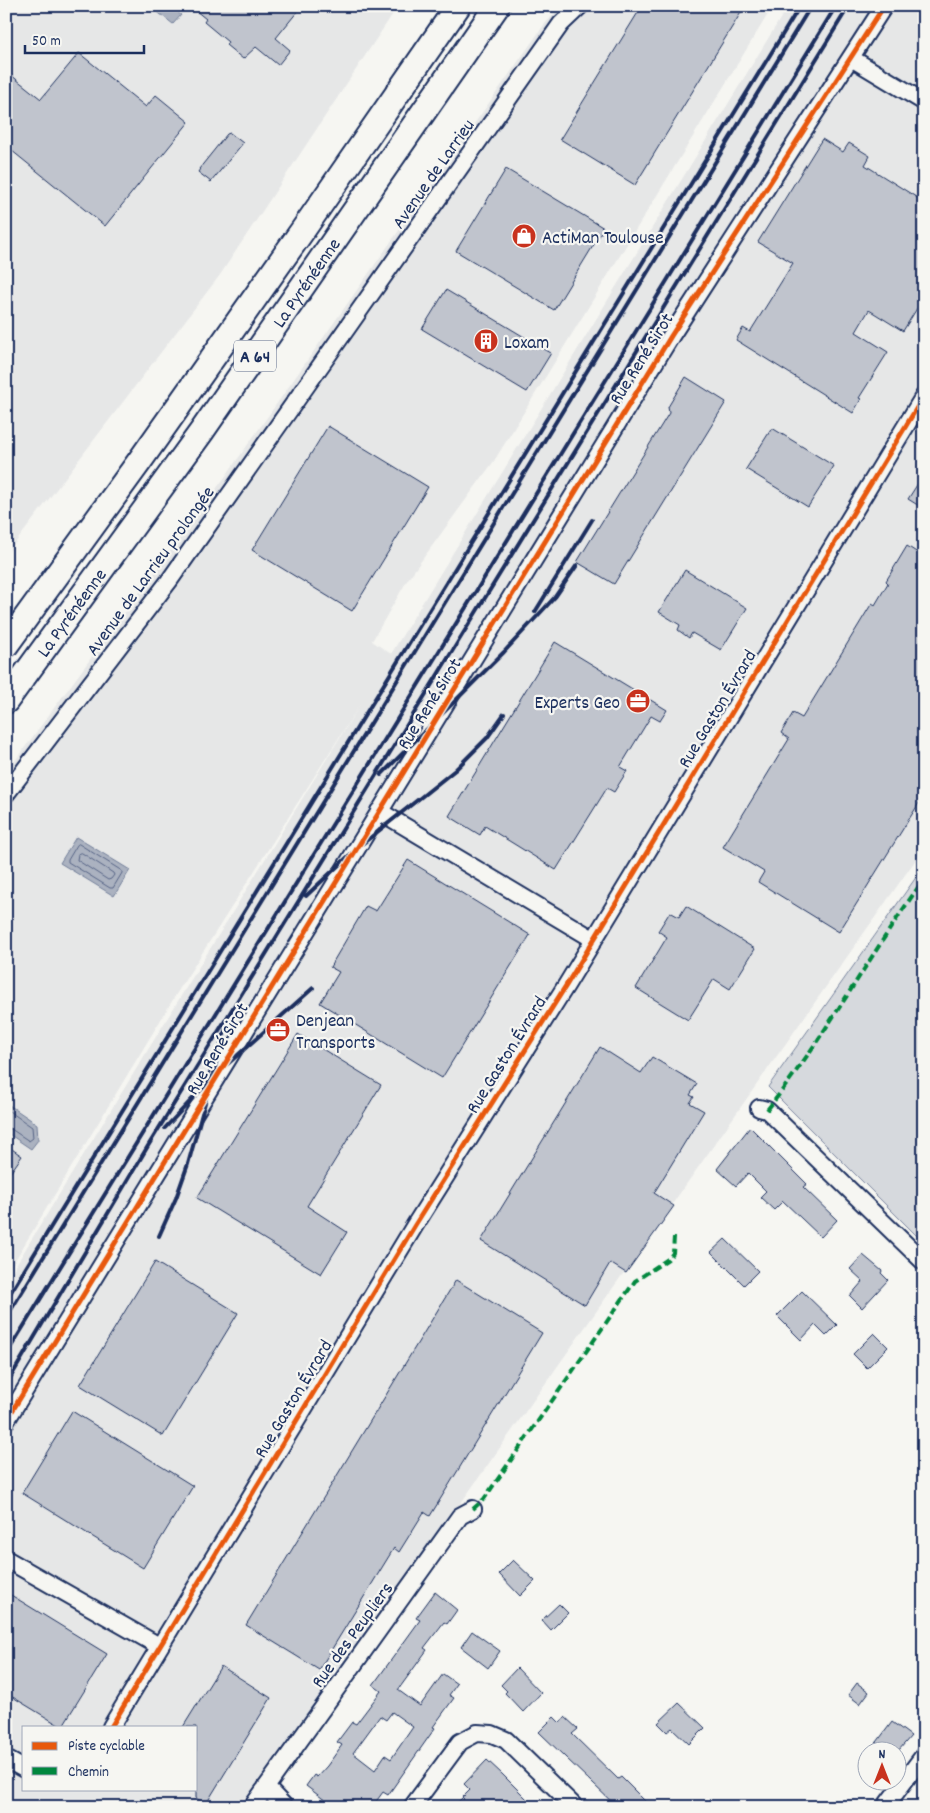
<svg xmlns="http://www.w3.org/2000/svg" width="930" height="1813" font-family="Dekko,sans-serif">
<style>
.built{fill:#e6e7e7;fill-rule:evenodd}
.green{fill:#d6d9dd;stroke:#78849e}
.water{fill:#abb2c0;stroke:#717e99}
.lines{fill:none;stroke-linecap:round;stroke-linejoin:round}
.shore{stroke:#556385;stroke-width:1}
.building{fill:#c0c4cd;stroke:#1b2f5e;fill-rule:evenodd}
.minor-casing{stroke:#1b2f5e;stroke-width:20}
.highway-casing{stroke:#1b2f5e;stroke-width:28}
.minor{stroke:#f6f6f2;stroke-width:16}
.highway{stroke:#f6f6f2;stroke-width:24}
.rail{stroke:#1b2f5e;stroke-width:4}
.quiet{stroke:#00873e;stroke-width:4;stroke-dasharray:8 4;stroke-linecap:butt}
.cycleway-casing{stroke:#f6f6f2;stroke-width:8}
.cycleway{stroke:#e8590c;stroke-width:5}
.labels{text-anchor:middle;stroke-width:4.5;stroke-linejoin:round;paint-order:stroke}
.shield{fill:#f6f6f2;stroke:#5d6b8a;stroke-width:1}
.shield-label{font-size:18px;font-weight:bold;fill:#1b2f5e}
.street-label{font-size:19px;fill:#1b2f5e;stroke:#f6f6f2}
.poi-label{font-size:19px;fill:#1b2f5e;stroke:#f6f6f2;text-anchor:start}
</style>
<rect width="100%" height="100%" fill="#f6f6f2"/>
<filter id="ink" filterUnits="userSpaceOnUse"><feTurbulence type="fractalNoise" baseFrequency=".02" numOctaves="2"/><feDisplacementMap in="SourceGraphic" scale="10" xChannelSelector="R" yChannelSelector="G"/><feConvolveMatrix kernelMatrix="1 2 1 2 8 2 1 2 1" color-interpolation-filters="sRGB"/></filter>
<g filter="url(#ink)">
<path class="built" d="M6,6h392l-178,269 -214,280z
M561,6h212l-279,455 -86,118 -36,62 19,13 397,-648h136v842l-478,676 -204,283h-236v-526l355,-578 -181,285 -174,287v-502l219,-296 319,-452zM24,1727h172v62h-172z"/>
<path class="green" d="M924,866v377l-156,-156z"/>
<path class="water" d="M170,6l11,9 -8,9 -22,-17z
M76,837l54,33 -16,26 -54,-33z
M6,1103l31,21 1,16 -7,9 -25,-17z"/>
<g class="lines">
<path class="shore" d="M79,844l43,27v2l-9,15h-3l-42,-26v-2l9,-15z
M82,853l31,20 1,2 -3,4 -3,1 -31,-20 1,-6z
M6,1109l26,18 1,11 -4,3 -18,-12 -5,-1"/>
</g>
<path class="building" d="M190,6h112l-26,32 14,12 -12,15 -22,-18 -13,12 -17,-14 2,-3 -24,-20 2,-3z
M642,6h103l-110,179 -75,-46z
M79,53l67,54 10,-12 33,27 -84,104 -99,-80v-75l35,28z
M230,133l13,10 -32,39 -13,-10 2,-3h-1l28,-35z
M822,139l21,13 6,-9 21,13 -5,9 59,37v95l-21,34 -34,-21 -13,22 32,20 -29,46 2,1 -8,14 -117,-73 7,-12 7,4 43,-69 -35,-21z
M506,169l98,59 -50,82 -98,-59z
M446,290l105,63 -24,39 -105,-63z
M686,377l40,25 -112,182 -37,-22 92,-149 -1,-6z
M328,426l100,61 -76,124 -100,-61z
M772,428l62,38 -26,41 -62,-38z
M924,474v35l-16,-10z
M907,546l17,11v175l-6,10 6,4v49l-85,137 -81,-50 6,-10 -41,-25 66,-108 -8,-6 12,-20 9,5 70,-115 3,2 13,-22 -2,-2z
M685,570l62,38 -26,42 -29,-17 -3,5 -11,-8 2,-5 -21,-13z
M555,642l112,68 -7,11 -9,-5 -31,51 7,4 -13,21 -7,-4 -51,82 -71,-44 -5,9 -31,-19z
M408,860l122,75 -88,143 -122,-75 19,-31 -9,-5 36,-61 10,5z
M686,906l69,43 -25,40 -16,-10 -26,41 -52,-32 31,-51 -9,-6 12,-19 9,5z
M298,1034l83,51 -74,121 40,26 -26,42 -124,-76z
M600,1047l41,26 11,-16 45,27 -7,11 4,2 -4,6 14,8 -50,82 20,13 -48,67 -16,-10 -25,42 -104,-64z
M750,1127l57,57 -4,3 34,33 -16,17 -38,-36 -9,9 -14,-13 6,-6 -18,-18 -12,13 -19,-17z
M6,1145l16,11 -16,23z
M725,1239l33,32 -14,14 -33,-33z
M863,1255l19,16 -1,2 7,7 -26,28 -12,-12 13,-15 -13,-12z
M155,1262l83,51 -75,123 -83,-51z
M456,1280l86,53 -112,183 -6,-4 -25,40 -5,-4 -75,122 -73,-45z
M802,1291l35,34 -11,11 -11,-11 -14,15 -24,-24z
M874,1333l14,14 -21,21 -14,-14z
M72,1411l121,75 -50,82 -121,-75z
M513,1560l22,21 -15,15 -21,-22z
M6,1592l101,62 -45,73 -56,-34z
M435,1592l22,18 -10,14 -3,-2 -20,26 3,2 -29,40 22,16 23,-32 14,10 -8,11 5,3 -21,29 2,1 -47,67 -5,-3 -11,15h-38l-28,-21 8,-11 3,2 10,-11 15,-21 -5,-3 15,-20 4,2 25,-33 -8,-6 47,-65 -4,-2zM392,1712l21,15 -22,32 -6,-4 -10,15 -22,-17 27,-37 6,4z
M559,1604l9,9 -17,17 -9,-10z
M472,1631l28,20 -12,17 -27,-21z
M221,1666l50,32 -65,106 -10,-6v-71h-13z
M517,1668l24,25 -18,19 -18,-19 2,-2 -6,-6z
M857,1683l12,9 -9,12 -12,-9z
M679,1703l26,25 -16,16 -17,-16 -5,4 -9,-9z
M554,1717l6,6 5,-6 13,12 -6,5 46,45 3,-2 30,30h-34l-78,-75z
M892,1722l19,14 -12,14h-28z
M487,1760l15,14 33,33h-82l17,-17 -6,-6z"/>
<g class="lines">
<defs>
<path id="minor" d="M851,58l73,44
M6,794l163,-213 392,-557 19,-18
M379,811l214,128
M759,1108l8,2 157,152
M6,1421l665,-1085 213,-330
M6,1559l153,87
M111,1727l304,-502 152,-241 357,-588
M6,1759l18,10
M266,1787l19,20
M252,1807l208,-291 13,-7
M412,1807l48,-65 17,-9 15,1 14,6 69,67
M885,1807l39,-52"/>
<g id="highway">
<path d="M6,645l133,-183 166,-235 153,-221"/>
<path id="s1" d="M6,701l196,-270 295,-425"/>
</g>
</defs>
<use href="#minor" class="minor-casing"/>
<use href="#highway" class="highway-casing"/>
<use href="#minor" class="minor"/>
<use href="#highway" class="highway"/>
<path class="rail" d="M535,612l57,-92
M381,775l123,-123 51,-55 22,-32
M306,896l50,-47 99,-79 32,-32 17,-24
M165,1128l47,-50 101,-90
M159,1236l17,-38 12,-34 38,-137
M6,1300l794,-1294
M6,1318l805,-1312
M6,1355l830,-1349
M6,1385l142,-239 701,-1140"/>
<path class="quiet" d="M767,1110c58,-73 103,-155 157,-231
M473,1509l11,-10 151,-218 33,-22 5,-6 1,-16"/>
<defs>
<path id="cycleway" d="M6,1421l665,-1085 213,-330
M111,1727l304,-502 152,-241 357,-588"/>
</defs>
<use href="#cycleway" class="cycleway-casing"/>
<use href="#cycleway" class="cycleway"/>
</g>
</g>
<defs>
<symbol id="shop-disc" viewBox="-11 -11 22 22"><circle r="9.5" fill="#c8321e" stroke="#f6f6f2"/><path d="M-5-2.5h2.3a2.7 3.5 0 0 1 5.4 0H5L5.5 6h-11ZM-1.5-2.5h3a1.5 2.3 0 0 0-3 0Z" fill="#fff"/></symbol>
<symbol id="building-disc" viewBox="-11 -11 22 22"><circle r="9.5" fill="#c8321e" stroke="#f6f6f2"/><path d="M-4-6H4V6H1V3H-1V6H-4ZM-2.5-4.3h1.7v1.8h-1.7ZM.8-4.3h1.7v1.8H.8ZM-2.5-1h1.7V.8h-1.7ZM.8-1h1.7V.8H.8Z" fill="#fff"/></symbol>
<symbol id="office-disc" viewBox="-11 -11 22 22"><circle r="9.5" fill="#c8321e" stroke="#f6f6f2"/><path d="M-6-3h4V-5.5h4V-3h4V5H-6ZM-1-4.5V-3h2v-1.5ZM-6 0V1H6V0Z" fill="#fff"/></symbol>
</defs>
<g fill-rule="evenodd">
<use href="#shop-disc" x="510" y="222" width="28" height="28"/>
<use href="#building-disc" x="472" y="327" width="28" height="28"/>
<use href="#office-disc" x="624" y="687" width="28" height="28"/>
<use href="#office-disc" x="264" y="1016" width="28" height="28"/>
</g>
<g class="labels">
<rect class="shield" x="234" y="340.5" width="42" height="31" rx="4"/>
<g class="shield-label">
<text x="255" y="362">A 64</text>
</g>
<g class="street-label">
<text transform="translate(432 173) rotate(-55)" y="7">Avenue de Larrieu</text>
<text dy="7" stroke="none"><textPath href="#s1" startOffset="515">La Pyrénéenne</textPath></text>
<text transform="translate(640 358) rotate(-58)" y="7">Rue René Sirot</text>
<text transform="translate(149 570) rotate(-54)" y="7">Avenue de Larrieu prolongée</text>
<text dy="7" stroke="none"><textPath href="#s1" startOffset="110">La Pyrénéenne</textPath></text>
<text transform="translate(428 703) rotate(-58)" y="7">Rue René Sirot</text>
<text transform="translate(716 708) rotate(-59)" y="7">Rue Gaston Évrard</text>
<text transform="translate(216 1048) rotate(-59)" y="7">Rue René Sirot</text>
<text transform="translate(505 1054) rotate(-58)" y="7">Rue Gaston Évrard</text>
<text transform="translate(292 1398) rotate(-59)" y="7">Rue Gaston Évrard</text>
<text transform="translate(351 1634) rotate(-54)" y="7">Rue des Peupliers</text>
</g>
<g class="poi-label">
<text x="542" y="243">ActiMan Toulouse</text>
<text x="504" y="348">Loxam</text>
<text x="620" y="708" text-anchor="end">Experts Geo</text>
<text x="296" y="1026">Denjean<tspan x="296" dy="22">Transports</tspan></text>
</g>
</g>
<rect width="930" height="1813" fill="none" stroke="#f6f6f2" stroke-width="25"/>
<rect x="12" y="12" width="905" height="1788" fill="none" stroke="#1b2f5e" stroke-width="2" filter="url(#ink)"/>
<rect x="22" y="1726" width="175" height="65" fill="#f6f6f2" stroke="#9ea6b7"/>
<rect x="32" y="1742" width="25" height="8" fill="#e8590c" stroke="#9ea6b7"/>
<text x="68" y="1750" font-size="15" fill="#1b2f5e">Piste cyclable</text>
<rect x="32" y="1767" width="25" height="8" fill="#00873e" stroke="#9ea6b7"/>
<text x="68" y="1776" font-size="15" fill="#1b2f5e">Chemin</text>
<g transform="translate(882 1766)"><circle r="24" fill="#f6f6f2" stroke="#9ea6b7"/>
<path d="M0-4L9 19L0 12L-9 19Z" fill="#c8321e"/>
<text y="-8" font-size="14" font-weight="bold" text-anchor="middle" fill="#1b2f5e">N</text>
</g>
<path d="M25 45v8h119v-8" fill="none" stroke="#1b2f5e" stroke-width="2.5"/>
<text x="32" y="45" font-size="15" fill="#1b2f5e" stroke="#f6f6f2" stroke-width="4" paint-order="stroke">50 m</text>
</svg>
